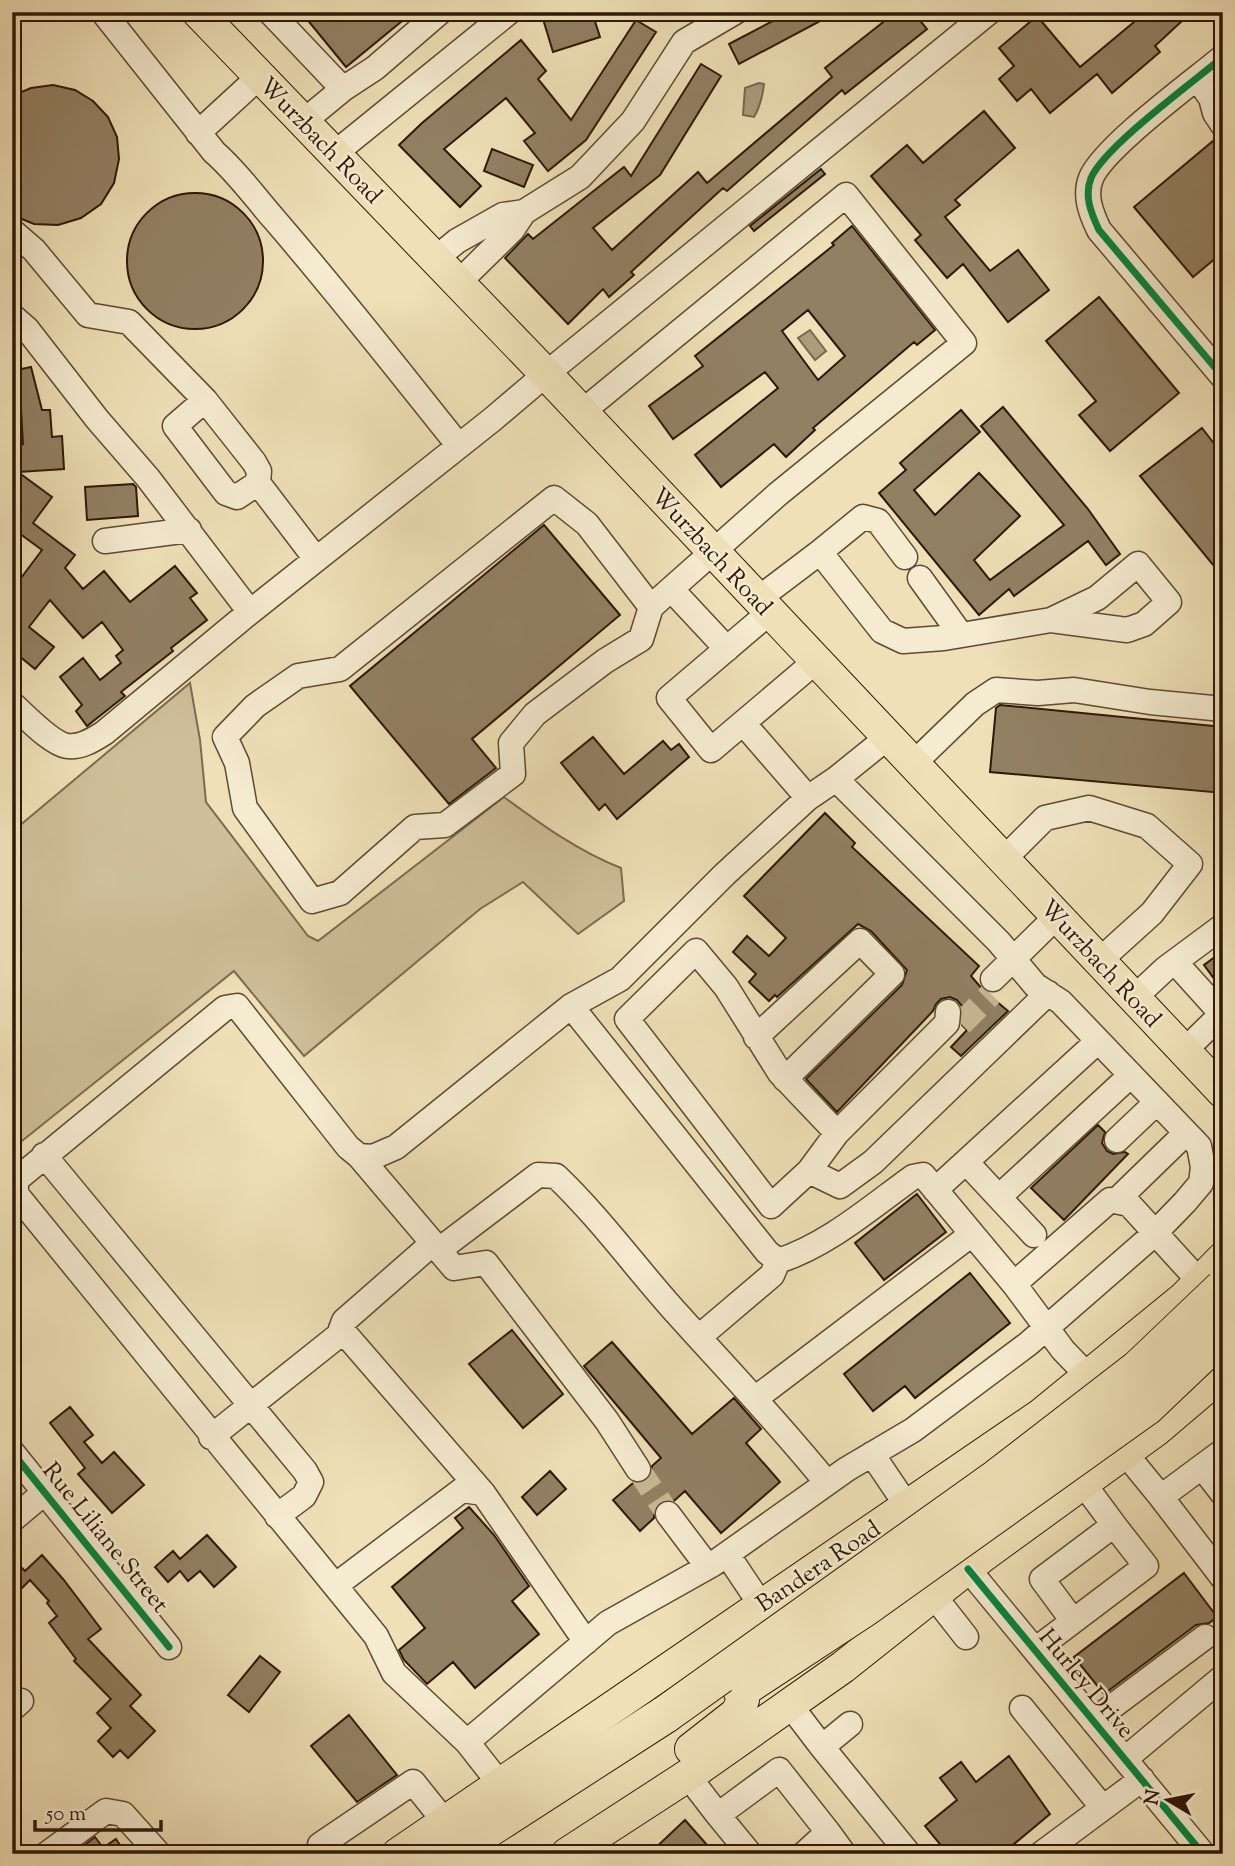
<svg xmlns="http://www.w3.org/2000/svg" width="1235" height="1866" font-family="'Sorts Mill Goudy',serif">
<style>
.green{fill:#cebe99;stroke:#7e6b50;stroke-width:2}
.water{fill:#ad9c7c;stroke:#7a674e;stroke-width:2}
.building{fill:#928063;stroke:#2e1808;stroke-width:2;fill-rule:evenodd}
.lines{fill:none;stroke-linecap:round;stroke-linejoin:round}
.minor-tunnel{stroke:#c8b894;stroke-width:24;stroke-dasharray:24 12;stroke-linecap:butt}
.minor-casing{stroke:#5e4a34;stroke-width:27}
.major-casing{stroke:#2e1808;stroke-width:34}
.highway-casing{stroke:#2e1808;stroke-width:39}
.minor{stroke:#f5ebd0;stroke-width:24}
.major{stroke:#efe0b7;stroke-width:32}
.highway{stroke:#efe0b7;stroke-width:37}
.highway-bridge-casing{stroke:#2e1808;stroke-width:39;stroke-linecap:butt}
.highway-bridge{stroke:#efe0b7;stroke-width:37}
.cycleway-casing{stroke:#f5ebd0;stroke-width:11}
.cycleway{stroke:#00873e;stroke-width:7}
.labels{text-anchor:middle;stroke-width:5;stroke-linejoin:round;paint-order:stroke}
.street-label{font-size:24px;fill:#2e1808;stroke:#f5ebd0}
</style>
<rect width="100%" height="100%" fill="#efe0b7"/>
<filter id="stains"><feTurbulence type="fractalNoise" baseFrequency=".00286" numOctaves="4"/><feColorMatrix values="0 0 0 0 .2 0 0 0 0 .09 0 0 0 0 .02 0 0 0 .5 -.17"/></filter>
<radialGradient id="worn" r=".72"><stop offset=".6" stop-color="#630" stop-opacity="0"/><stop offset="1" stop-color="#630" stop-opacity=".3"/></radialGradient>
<path class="green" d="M190,683l10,57 6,62 102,134 10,5 186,-144c38,28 74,54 117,71l3,33 -46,33 -55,-52 -43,27 -176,147 -70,-85 -222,178v-317z"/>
<path class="water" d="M759,83l5,1c-1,11 -5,25 -10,33l-11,-2 2,-27z
M810,330l16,21 -11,9 -17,-22z"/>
<path class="building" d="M301,12h112l-67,55z
M563,12h29l8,25 -47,15 -10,-33z
M790,12h47l-98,52 -10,-20z
M896,12h17l14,17 -82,65 -3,-4 -115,101 -4,-3 -92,84 3,3 -25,22 -6,-8 -35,35 -63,-66 23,-24 5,5 91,-72 7,9 70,-112 20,12 -61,99 -67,53 19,22 86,-78 9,11 125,-106 -7,-9z
M1146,12h28l8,9 -27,25 5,6 -48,41 -15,-19 -47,39 -19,-24 -14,12 -18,-22 15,-13 -15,-18 38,-32 43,51z
M636,20l20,12 -70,108 -38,31 -24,-30 11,-8 -29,-35 -62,51 37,37 -21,21 -61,-62 23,-22 99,-83 25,31 -8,8 33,41z
M53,85l22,5 18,11 15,16 9,20 2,22 -5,24 -13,21 -20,14 -23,7 -24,-1 -22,-9v-119l19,-8z
M984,111l31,37 -60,52 5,5 -15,12 45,54 28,-21 31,40 -41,32 -45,-58 -16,14 -32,-38 6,-5 -50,-59 36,-31 16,18z
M1213,141l10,12v99l-30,25 -59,-70z
M492,149l41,16 -9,22 -40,-16z
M821,169l4,5 -71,57 -4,-5z
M127 261a68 68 0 1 1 136 0a68 68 0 1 1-136 0Z
M852,226l83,104 -18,15 -3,-3 -101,86 2,2 -29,27 -12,-13 -53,43 -26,-32 83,-67 -13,-16 -92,67 -24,-33 54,-40 -8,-10 139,-111 -2,-2zM808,310l37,46 -27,24 -36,-49z
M1099,297l80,96 -69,58 -31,-36 17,-14 -50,-60z
M31,367l11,43h8l2,27 10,-1 2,33 -46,3 34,25 -19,26 42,32 -10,13 18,21 21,-18 26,31 45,-36 22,27 -7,5 17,22 -36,28 2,3 -52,41 4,4 -38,30 -11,-15 6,-6 -22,-28 23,-19 17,22 21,-17 -5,-7 7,-6 -21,-28 -19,16 -33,-38 -21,27 25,20 -19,22 -23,-19v-60l30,-40 -30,-22v-49l5,3 -2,-37 8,-1 -2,-35 -9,2v-40z
M1003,407l85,102 32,45 -14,11 -18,-24 -74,55 -5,-7 -30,26 -100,-122 27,-23 -6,-7 61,-53 19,22 -66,58 21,25 44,-42 41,43 -46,44 16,20 74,-55 -83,-99z
M1202,428l21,27v122l-83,-101z
M133,484l3,3 2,29 -51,4 -2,-33z
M544,525l76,90 -148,124 24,29 -47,36 -99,-118z
M1000,705l223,22v66l-233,-21 6,-64z
M593,737l31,37 39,-33 8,9 8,-6 10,13 -72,62 -12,-15 -6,6 -38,-47z
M825,813l30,30 -3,4 127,119 -8,10 12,14 25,21 -47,45 -10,-9 16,-17 -5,-5v-19l-5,-6 -7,-3 -9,2 -5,5 -3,7 -96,101 -31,-33 96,-94 5,-15 -36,-39 -13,-7 -81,73 -2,-2 -6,6 -20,-19 7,-8 -23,-22 14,-16 22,20 17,-18 -42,-42z
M1223,951v40l-19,-26z
M1098,1125l7,7 -3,11 5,8 6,3 12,-2 3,2 -64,66 -33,-32z
M917,1194l29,38 -62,48 -29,-37z
M970,1273l40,50 -95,75 -10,-12 -32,25 -29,-37z
M512,1330l51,64 -40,34 -54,-64z
M612,1342l80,92 42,-36 27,31 -15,14 34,39 -59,51 -36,-42 -11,10 -7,-2 -8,4 -5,6v9l-14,13 -27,-31 20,-17 6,1 8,-3 4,-6 1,-9 9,-8 -77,-92z
M70,1407l23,28 -9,7 18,21 12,-11 30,33 -32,28 -34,-39 7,-6 -35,-45z
M550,1471l16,18 -29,26 -15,-18z
M469,1507l25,28 35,51 -17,15 27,33 -64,54 -22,-26 -26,22 -23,-24 -5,-10 26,-22 -33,-41 71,-59 -8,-10z
M207,1535l29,32 -22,20 -14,-16 -12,10 -8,-10 -12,11 -13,-15 18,-16 7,8z
M42,1555l21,24 38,50 -13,10 53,56 -11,11 25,25 -27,27 -8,-8 -7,7 -15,-16 13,-13 -14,-15 14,-14 -37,-38 2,-2 -27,-36 8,-7 -10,-13 2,-2 -19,-21 -11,11 -7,-8v-25l13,13z
M1184,1573l33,44 -8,6 -13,2 -92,69 -30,-37z
M260,1656l20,16 -31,40 -21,-17z
M349,1715l48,60 -40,27 -46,-56z
M1009,1756l41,58 -48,40h-54l-23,-28 32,-26 -17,-22 21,-16 15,20z
M685,1820l30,34h-66z
M95,1837l6,8 -11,9h-17z
M116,1839l10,15h-32z"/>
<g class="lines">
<path class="minor-tunnel" d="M961,1024l30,-30
M638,1469l30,45"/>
<defs>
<path id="minor" d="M103,12l111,140c23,20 40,44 60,67 64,74 124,151 185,227
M270,12l73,77 -40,33
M1223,57c-30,25 -119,90 -132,121 -7,18 0,35 8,52l124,147
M1197,78l14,20 4,15 8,12
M343,89l32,-21 65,-56
M198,133l62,-57
M334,154l175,-142
M12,231l22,19 54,65 41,7 76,78
M435,259l22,-18 46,-26 21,-3
M458,283l54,-53 12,-18 56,-35 53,-56 51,-79 51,-30
M12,316l15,13 70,90 51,59 102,134
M582,412l264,-217 118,148 -186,151 -107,95 56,60
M258,483l-21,14 -11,-4 -51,-67 30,-26 49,62 5,9 -1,12 58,76
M105,541l84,-11
M820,552l43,-35 15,4 27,36
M920,578l41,57
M758,599l62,-47 62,79 21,10 41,-3 107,-18 46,-22 41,-34 31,38 -25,22 -17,6 -76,-10
M651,607l-10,32 -36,22 -70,53 -24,29 2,31 -68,51 -30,2 -75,66 -28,8 -67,-93 -8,-45 -12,-26 30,-31 43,-30 42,-7 214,-171 33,26 64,83 20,-18
M770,612l-101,86 42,52 105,-89
M12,704c13,11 38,39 55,42 13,2 26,-6 37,-13l146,-121 243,-193 53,-45 443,-362
M743,723l65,75
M913,764l62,-60 21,-14 42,3 36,-3 76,12 73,7
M1004,859l41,-41 44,-10 58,18 43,38 -38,49 -53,48
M1175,962l47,52
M993,979l64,-63
M1134,998l31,-29 58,-43
M571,1006l196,246 11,9c50,-16 93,-54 135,-84l10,-2 91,109 49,66 25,26
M948,1012l-1,11 -110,110 -57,-60 -54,-86 -30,-36 -69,68 144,187 38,-35 31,15 33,-24 175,-169
M756,1037l104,-96 32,33 -107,105
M1184,1051l39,-38
M1117,1140l40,-38
M44,1155l261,316 6,11 -7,14 -27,20
M359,1156l95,112 32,-5 121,158 31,48
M967,1163l67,72
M809,1171l28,-38
M935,1190l163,-149
M1000,1196l131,-121
M1116,1201l70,-68
M439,1250l99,-75 18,1c42,40 77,88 116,132 52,58 106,114 155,175
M1014,1284l96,-84 19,4 71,78
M341,1329l142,164
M699,1337l73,-62 6,-14
M756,1398l216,-164
M211,1437l128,-102 5,-14 89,-78
M1223,1451l-62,46 62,81
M12,1452l157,195
M1125,1453l36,44
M872,1454l35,52
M1202,1467l21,27
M1083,1483l31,42
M668,1514l40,53
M12,1520l33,-28
M727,1554l34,51
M968,1569l235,285
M336,1585l126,-95 21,3 103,149
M934,1596l32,41
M1035,1650l111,-84 -32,-41 -72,54 31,42
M790,1705l32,42 28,-23
M1022,1708l81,100 -62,46
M12,1709l9,-8
M1093,1721l112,-84
M467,1742l141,-119 105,-59 134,-95 66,-39 115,-86 124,-108 33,-34 16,-19 2,-16 -4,-21 -138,-144 -26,-17 -36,-43 -163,-163
M822,1747l87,107
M1125,1759l98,-82
M688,1776l30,39 61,-45 49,62 -24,22
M500,1784l-33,-42 -73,-69 -18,-37 -360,-442v-14l209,-172 12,-2 111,141 11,9 14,1 23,-10 175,-141 49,-27 105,-105 83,-76 28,-19 52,-42
M1103,1808l39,-29
M718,1815l32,39
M828,1832l16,22
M47,1854l59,-43 17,3 36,40
M326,1854l-6,-9 93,-63 32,40"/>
<path id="major" d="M198,12l348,362 677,718
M691,1749l46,-36 6,-13 -7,-18 -13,-17
M398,1854l644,-440 142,-116 39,-40
M567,1854l134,-87 142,-100 141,-112 172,-125 67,-57"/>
<path id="highway" d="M449,1854l217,-140"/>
</defs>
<use href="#minor" class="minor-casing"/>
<use href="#major" class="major-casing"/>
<use href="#highway" class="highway-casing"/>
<use href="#minor" class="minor"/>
<use href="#major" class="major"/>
<use href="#highway" class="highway"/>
<defs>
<path id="highway-bridge" d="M749,1684l117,-77 280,-200 77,-73
M666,1714l332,-237 140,-108 85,-81"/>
</defs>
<use href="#highway-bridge" class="highway-bridge-casing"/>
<use href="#highway-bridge" class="highway-bridge"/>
<defs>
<path id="cycleway" d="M1223,57c-30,25 -119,90 -132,121 -7,18 0,35 8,52l124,147
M12,1452l157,195
M968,1569l235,285"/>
</defs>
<use href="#cycleway" class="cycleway-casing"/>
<use href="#cycleway" class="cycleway"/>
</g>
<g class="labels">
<g class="street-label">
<text transform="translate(321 140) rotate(46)" y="8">Wurzbach Road</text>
<text transform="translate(712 551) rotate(47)" y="8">Wurzbach Road</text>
<text transform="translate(1101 963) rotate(47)" y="8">Wurzbach Road</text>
<text transform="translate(106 1537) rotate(51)" y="8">Rue Liliane Street</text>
<text transform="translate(818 1566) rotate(-34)" y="8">Bandera Road</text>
<text transform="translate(1087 1683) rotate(50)" y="8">Hurley Drive</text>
</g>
</g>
<rect width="1235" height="1866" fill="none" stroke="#efe0b7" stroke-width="42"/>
<rect x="14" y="14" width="1207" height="1838" fill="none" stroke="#2e1808" stroke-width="3.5"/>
<rect x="21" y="21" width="1193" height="1824" fill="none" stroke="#2e1808" stroke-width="2"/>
<g transform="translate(1168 1800) rotate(280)" stroke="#f5ebd0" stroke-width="5" paint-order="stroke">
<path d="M0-5L12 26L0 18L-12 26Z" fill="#2e1808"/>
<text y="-10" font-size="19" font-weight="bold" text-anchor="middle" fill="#2e1808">N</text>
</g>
<path d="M35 1820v10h126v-10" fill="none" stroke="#2e1808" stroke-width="3.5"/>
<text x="46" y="1820" font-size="21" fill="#2e1808" stroke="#f5ebd0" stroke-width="5" paint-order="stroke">50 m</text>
<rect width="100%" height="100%" filter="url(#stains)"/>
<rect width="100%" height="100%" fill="url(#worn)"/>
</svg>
